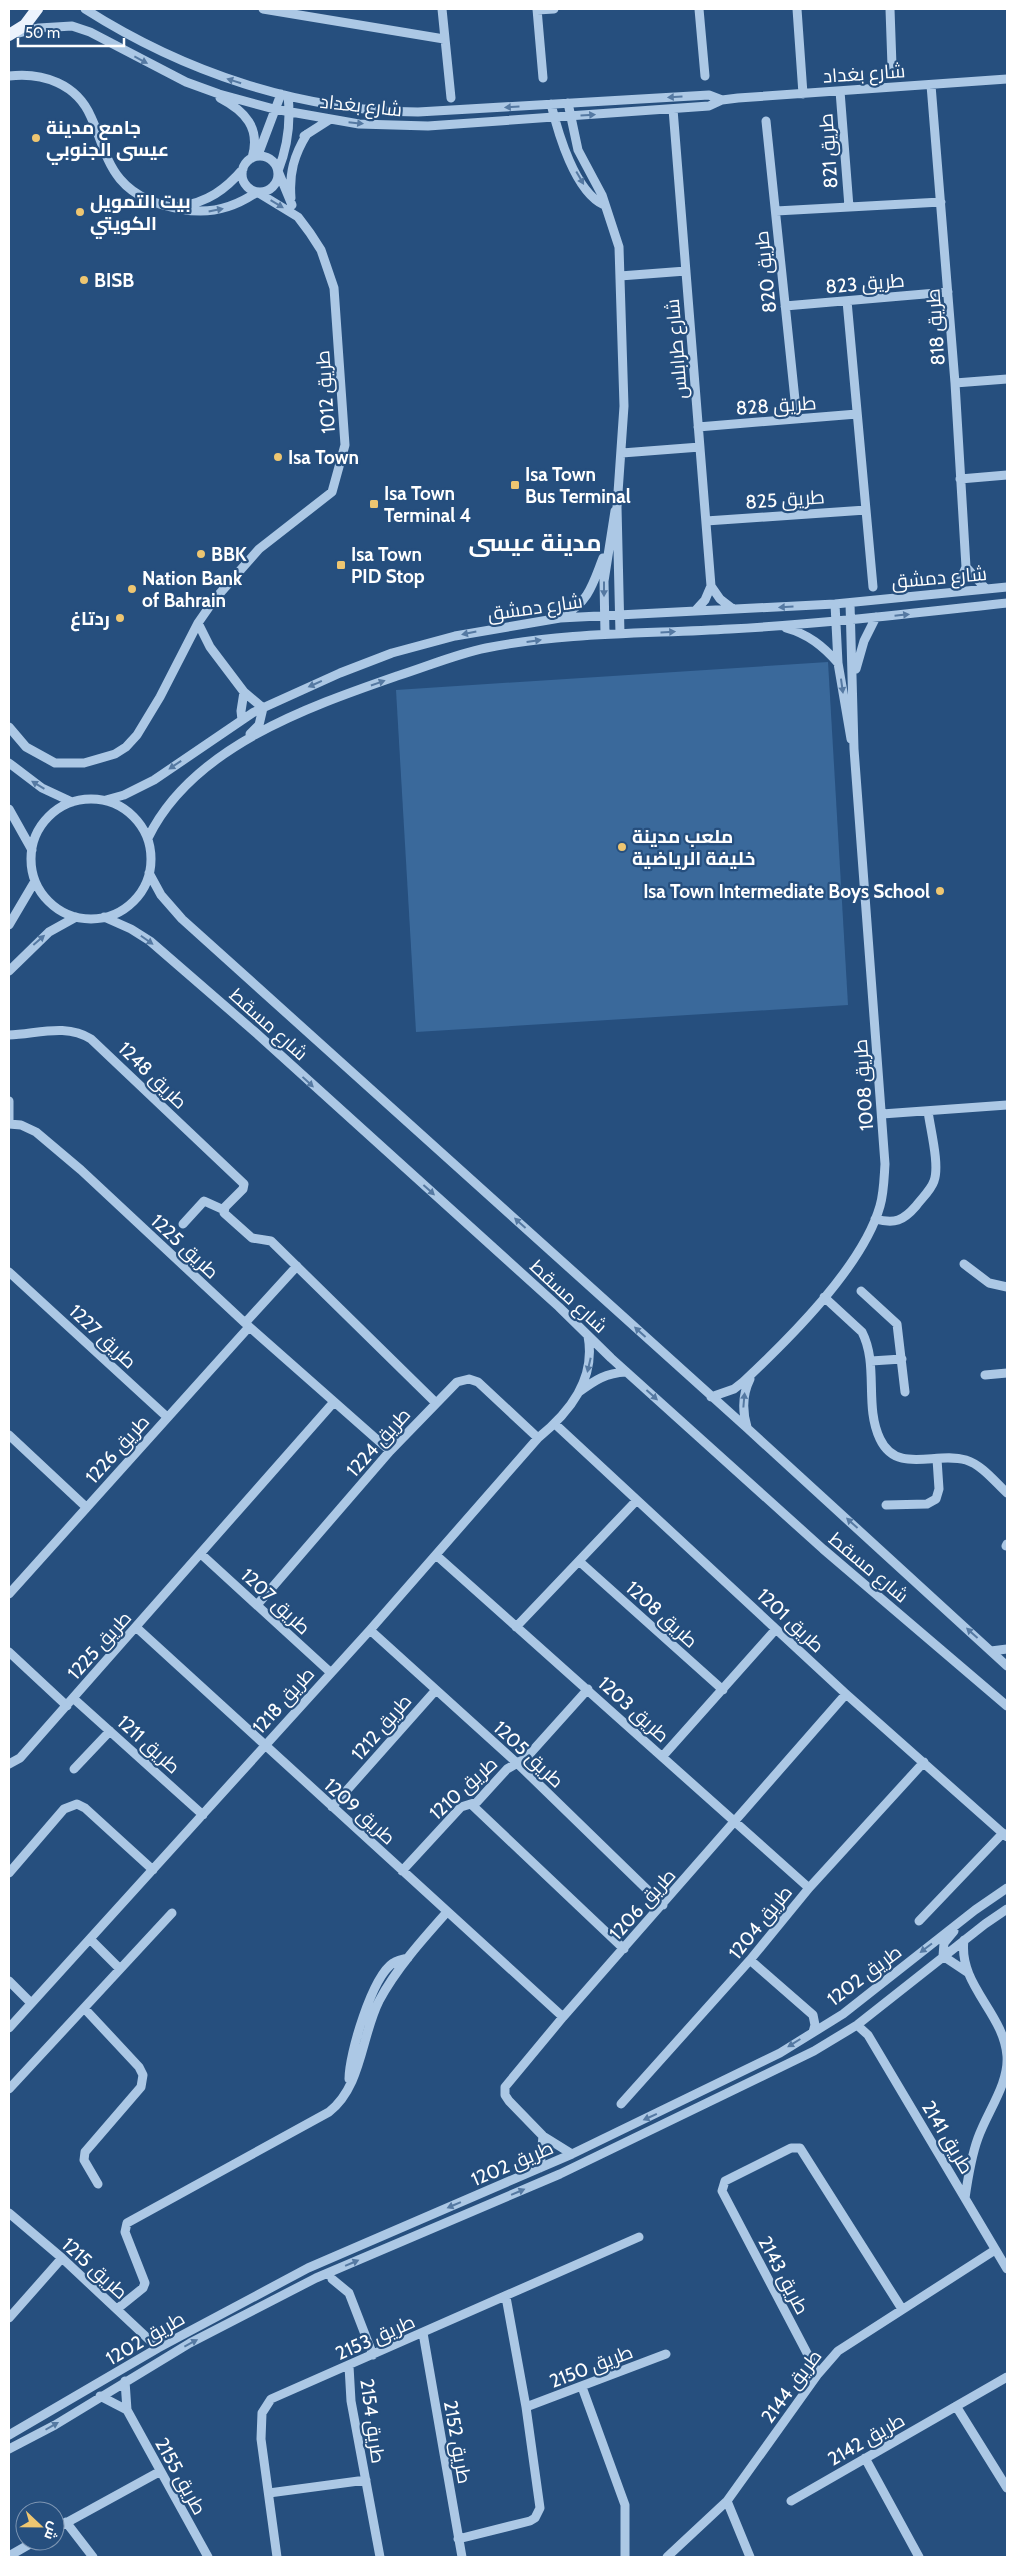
<svg xmlns="http://www.w3.org/2000/svg" width="1016" height="2566" font-family="Cabin,Cairo,sans-serif">
<style>
.park{fill:#3a699b}
.lines{fill:none;stroke-linecap:round;stroke-linejoin:round}
.minor{stroke:#acc8e5;stroke-width:9}
.major{stroke:#ecf3fd;stroke-width:12}
.oneway{fill:#5579a2}
.poi-dot{fill:#eec671;stroke:#264f7e;stroke-width:2}
.labels{text-anchor:middle;stroke-width:4.5;stroke-linejoin:round;paint-order:stroke}
.street-label{font-size:19px;fill:#fff;stroke:#264f7e}
.poi-label{font-size:19px;font-weight:bold;fill:#fff;stroke:#264f7e;text-anchor:start}
.district-label{font-size:24px;font-weight:bold;fill:#fff;stroke:#264f7e}
</style>
<rect width="100%" height="100%" fill="#264f7e"/>
<path class="park" d="M828,662l20,343 -432,27 -20,-342z"/>
<g class="lines">
<path class="minor" d="M85,9c99,63 214,102 333,103l291,-17 13,5
M263,9l181,30
M442,9l9,89
M537,9l6,69
M699,9l6,67
M797,9l6,85
M890,9l2,57
M537,10l17,-1
M18,33l21,-5 33,-2 18,6 96,50 33,12 55,15 85,15 69,2 281,-20 13,-6 16,-2 269,-19
M9,76c34,-4 68,8 82,41 10,21 14,44 29,62 16,19 38,26 61,30 28,6 53,-1 76,-17l41,25 12,16 11,17 13,38 11,157 -13,47 -73,57 -45,51 -16,23 -38,74 -23,38 -11,12 -11,7 -31,9h-29l-29,-16 -17,-20
M931,85l24,298 11,184 -10,24
M840,91l9,116
M288,96c3,27 0,50 -10,75l14,34
M220,98c25,13 41,30 32,60
M568,103l10,47 24,45 17,52 5,159 -7,101 3,127
M551,104c7,29 24,88 53,101
M673,109l38,477 -6,14 -10,11
M766,121l31,298
M304,136l25,-16
M258,155l23,-61
M242 174a18 18 0 1 1 36 0a18 18 0 1 1-36 0Z
M291,198c-2,-25 3,-43 16,-64
M180,206c27,-3 46,-17 63,-37
M776,211l165,-9
M620,276l66,-5
M847,301l26,286
M785,306l163,-14
M955,383l52,-4
M698,427l159,-13
M622,453l78,-6
M960,479l47,-4
M706,521l160,-11
M966,567l20,22
M711,586l9,13 13,10
M835,604l3,59 13,76
M564,615c25,-13 29,-32 39,-57
M198,623l12,24 34,45 19,16 -4,17 -9,9
M786,628c22,6 37,18 52,35
M605,634l-1,-53 11,-70
M856,669l8,-28 12,-24
M242,720l-1,-9 3,-19
M9,763l33,25 30,14
M31 859a60 60 0 1 1 120 0a60 60 0 1 1-120 0Z
M106,800l18,-5 30,-15 100,-68 86,-39 52,-20 63,-17 105,-18 275,-14 172,-17
M9,809l23,41
M148,838c44,-91 160,-131 249,-162 29,-9 59,-22 89,-28 80,-16 163,-14 244,-19 93,-5 185,-16 277,-26
M149,873l12,22 21,24 565,509 260,238
M104,917l27,12 19,12 105,91 304,275 52,51 212,191 184,157
M9,925l26,-44
M9,971l40,-39 27,-15
M9,1035c28,-1 57,-12 82,4l153,145 -1,5 -18,18 -1,6 28,25 19,3 164,161
M9,1101v23
M882,1114l125,-9
M9,1124l12,1 15,7 45,38 164,153 145,128
M875,1219c20,5 28,2 41,-13 6,-8 15,-16 18,-25 6,-16 -4,-53 -6,-70
M183,1224l21,-23 20,9
M964,1264l25,19 18,4
M9,1272l158,145
M861,1291l36,33 8,68
M824,1297l38,35c17,33 2,74 18,107 17,36 56,12 86,21 16,5 29,22 41,33
M245,1323l52,-57
M871,1361l31,-2
M985,1375l22,-2
M579,1392c16,-12 27,-19 47,-20
M711,1397l23,-8 9,-7c46,-43 120,-116 137,-176 4,-14 4,-28 5,-42l-31,-415 -4,-146
M555,1424l291,270 161,143
M747,1427c-5,-17 -5,-32 3,-48
M9,1435l77,72
M886,1505l41,-1 9,-5 3,-10 -2,-30
M1006,1546l1,-2
M201,1554l129,118
M436,1555l373,333
M580,1562l143,128
M9,1594l240,-267
M257,1605l133,-154 67,-69 12,-3 9,3 60,56
M516,1627l120,-126
M137,1628l426,389
M370,1630l148,134 145,141
M991,1651l16,-2
M9,1652l58,54
M73,1698l130,117
M662,1757l114,-128
M9,1764l11,-6 313,-355
M74,1769l36,-38
M472,1805l152,144
M332,1807l103,-116
M402,1871l59,-64 16,-5 30,-33 19,-11 62,-69
M9,1873l55,-64 13,-5 8,4 68,62
M919,1921l84,-88
M954,1931l-10,12 -1,13 24,16
M90,1939l30,30
M964,1940c-6,45 40,73 43,116 2,28 -20,56 -29,82 -7,19 -10,39 -13,60
M750,1960l63,55 2,10 -2,7
M9,1981l22,22
M84,2008l55,59 4,8 -2,12 -56,65 -1,8 14,24
M857,2025l11,10 139,234
M9,2028l361,-398 168,-192c32,-26 58,-59 50,-102
M349,2079c0,-25 23,-102 44,-116 5,-3 10,-4 15,-5
M9,2089l163,-176
M621,2104l129,-144 59,-72 115,-126
M572,2154l-29,-18 -34,-35 -4,-6v-8l58,-70 283,-323
M540,2168l3,-32
M9,2213l53,45 96,90
M332,2279l17,14 24,62
M117,2309l26,-21 2,-5 -20,-51 2,-9 202,-111c33,-26 32,-75 50,-111 17,-32 43,-61 68,-89
M9,2318l53,-60
M423,2333l39,224
M349,2366l2,35 29,156
M818,2374l-96,-183 3,-10 66,-33h9l102,161
M125,2381l2,29 81,147
M582,2387l43,118v52
M100,2396l27,14
M956,2406l51,82
M526,2407l140,-53
M9,2435l149,-87 150,-80 264,-114 208,-101 63,-39 132,-104 32,-22
M9,2449l46,-24 135,-82 126,-65 244,-104 254,-123 43,-26 128,-101 22,-15
M865,2458l54,99
M269,2493l97,-13
M727,2501l23,56
M791,2501l216,-124
M66,2522l27,35
M55,2529l104,-57
M458,2539l72,-18 5,-3 5,-10 -14,-101 -20,-110
M9,2556l26,-15
M277,2557l-16,-118 1,-26 9,-14 368,-162
M667,2557l60,-56 91,-127 20,-23 157,-101"/>
<path class="major" d="M9,35l16,-10 12,-16"/>
</g>
<defs><path id="oneway-solid" d="M-6-.8H1V-3.2L6.5 0L1 3.2V.8H-6Z" transform="scale(1.25)"/></defs>
<g class="oneway">
<use href="#oneway-solid" transform="translate(141 60) rotate(28)"/>
<use href="#oneway-solid" transform="translate(234 81) rotate(-162)"/>
<use href="#oneway-solid" transform="translate(675 97) rotate(177)"/>
<use href="#oneway-solid" transform="translate(512 107) rotate(176)"/>
<use href="#oneway-solid" transform="translate(588 115) rotate(-4)"/>
<use href="#oneway-solid" transform="translate(356 123) rotate(6)"/>
<use href="#oneway-solid" transform="translate(580 178) rotate(60)"/>
<use href="#oneway-solid" transform="translate(277 204) rotate(31)"/>
<use href="#oneway-solid" transform="translate(216 210) rotate(-11)"/>
<use href="#oneway-solid" transform="translate(604 589) rotate(90)"/>
<use href="#oneway-solid" transform="translate(786 607) rotate(177)"/>
<use href="#oneway-solid" transform="translate(902 615) rotate(-6)"/>
<use href="#oneway-solid" transform="translate(668 632) rotate(-3)"/>
<use href="#oneway-solid" transform="translate(469 633) rotate(168)"/>
<use href="#oneway-solid" transform="translate(534 641) rotate(-8)"/>
<use href="#oneway-solid" transform="translate(378 683) rotate(-19)"/>
<use href="#oneway-solid" transform="translate(315 684) rotate(156)"/>
<use href="#oneway-solid" transform="translate(842 686) rotate(82)"/>
<use href="#oneway-solid" transform="translate(175 765) rotate(146)"/>
<use href="#oneway-solid" transform="translate(38 785) rotate(-149)"/>
<use href="#oneway-solid" transform="translate(39 940) rotate(-41)"/>
<use href="#oneway-solid" transform="translate(147 940) rotate(35)"/>
<use href="#oneway-solid" transform="translate(308 1082) rotate(43)"/>
<use href="#oneway-solid" transform="translate(429 1190) rotate(42)"/>
<use href="#oneway-solid" transform="translate(520 1223) rotate(-138)"/>
<use href="#oneway-solid" transform="translate(640 1332) rotate(-138)"/>
<use href="#oneway-solid" transform="translate(589 1365) rotate(103)"/>
<use href="#oneway-solid" transform="translate(652 1395) rotate(42)"/>
<use href="#oneway-solid" transform="translate(744 1400) rotate(-85)"/>
<use href="#oneway-solid" transform="translate(852 1523) rotate(-138)"/>
<use href="#oneway-solid" transform="translate(972 1633) rotate(-138)"/>
<use href="#oneway-solid" transform="translate(926 1948) rotate(143)"/>
<use href="#oneway-solid" transform="translate(794 2043) rotate(148)"/>
<use href="#oneway-solid" transform="translate(650 2117) rotate(156)"/>
<use href="#oneway-solid" transform="translate(518 2192) rotate(-23)"/>
<use href="#oneway-solid" transform="translate(454 2205) rotate(157)"/>
<use href="#oneway-solid" transform="translate(352 2263) rotate(-23)"/>
<use href="#oneway-solid" transform="translate(191 2343) rotate(-28)"/>
<use href="#oneway-solid" transform="translate(52 2426) rotate(-30)"/>
</g>
<g class="poi-dot">
<circle cx="36" cy="138" r="5"/>
<circle cx="80" cy="212" r="5"/>
<circle cx="84" cy="280" r="5"/>
<circle cx="278" cy="457" r="5"/>
<rect x="510" y="480" width="10" height="10" rx="2.5"/>
<rect x="369" y="499" width="10" height="10" rx="2.5"/>
<circle cx="201" cy="554" r="5"/>
<rect x="336" y="560" width="10" height="10" rx="2.5"/>
<circle cx="132" cy="589" r="5"/>
<circle cx="120" cy="618" r="5"/>
<circle cx="622" cy="847" r="5"/>
<circle cx="940" cy="891" r="5"/>
</g>
<g class="labels">
<g class="street-label">
<text transform="translate(864 73) rotate(-4)" y="7">شارع بغداد</text>
<text transform="translate(361 105) rotate(6)" y="7">شارع بغداد</text>
<text transform="translate(828 151) rotate(-94)" y="7">طريق 821</text>
<text transform="translate(765 272) rotate(-96)" y="7">طريق 820</text>
<text transform="translate(865 283) rotate(-5)" y="7">طريق 823</text>
<text transform="translate(935 327) rotate(-94)" y="7">طريق 818</text>
<text transform="translate(676 349) rotate(-95)" y="7">شارع طرابلس</text>
<text transform="translate(325 392) rotate(-94)" y="7">طريق 1012</text>
<text transform="translate(776 405) rotate(-4)" y="7">طريق 828</text>
<text transform="translate(785 499) rotate(-4)" y="7">طريق 825</text>
<text transform="translate(939 577) rotate(-5)" y="7">شارع دمشق</text>
<text transform="translate(535 607) rotate(-8)" y="7">شارع دمشق</text>
<text transform="translate(269 1024) rotate(42)" y="7">شارع مسقط</text>
<text transform="translate(153 1075) rotate(44)" y="7">طريق 1248</text>
<text transform="translate(863 1085) rotate(-94)" y="7">طريق 1008</text>
<text transform="translate(185 1246) rotate(43)" y="7">طريق 1225</text>
<text transform="translate(569 1296) rotate(43)" y="7">شارع مسقط</text>
<text transform="translate(103 1336) rotate(43)" y="7">طريق 1227</text>
<text transform="translate(378 1442) rotate(-48)" y="7">طريق 1224</text>
<text transform="translate(117 1449) rotate(-48)" y="7">طريق 1226</text>
<text transform="translate(869 1567) rotate(40)" y="7">شارع مسقط</text>
<text transform="translate(276 1601) rotate(43)" y="7">طريق 1207</text>
<text transform="translate(662 1614) rotate(42)" y="7">طريق 1208</text>
<text transform="translate(791 1620) rotate(43)" y="7">طريق 1201</text>
<text transform="translate(99 1645) rotate(-48)" y="7">طريق 1225</text>
<text transform="translate(283 1700) rotate(-48)" y="7">طريق 1218</text>
<text transform="translate(634 1709) rotate(42)" y="7">طريق 1203</text>
<text transform="translate(381 1727) rotate(-49)" y="7">طريق 1212</text>
<text transform="translate(149 1744) rotate(42)" y="7">طريق 1211</text>
<text transform="translate(529 1754) rotate(43)" y="7">طريق 1205</text>
<text transform="translate(463 1788) rotate(-42)" y="7">طريق 1210</text>
<text transform="translate(360 1811) rotate(42)" y="7">طريق 1209</text>
<text transform="translate(642 1904) rotate(-48)" y="7">طريق 1206</text>
<text transform="translate(760 1922) rotate(-51)" y="7">طريق 1204</text>
<text transform="translate(864 1975) rotate(-37)" y="7">طريق 1202</text>
<text transform="translate(948 2137) rotate(59)" y="7">طريق 2141</text>
<text transform="translate(512 2163) rotate(-23)" y="7">طريق 1202</text>
<text transform="translate(95 2268) rotate(42)" y="7">طريق 1215</text>
<text transform="translate(784 2275) rotate(62)" y="7">طريق 2143</text>
<text transform="translate(375 2337) rotate(-24)" y="7">طريق 2153</text>
<text transform="translate(145 2338) rotate(-30)" y="7">طريق 1202</text>
<text transform="translate(591 2366) rotate(-21)" y="7">طريق 2150</text>
<text transform="translate(791 2386) rotate(-53)" y="7">طريق 2144</text>
<text transform="translate(373 2421) rotate(82)" y="7">طريق 2154</text>
<text transform="translate(866 2439) rotate(-30)" y="7">طريق 2142</text>
<text transform="translate(458 2442) rotate(80)" y="7">طريق 2152</text>
<text transform="translate(181 2476) rotate(61)" y="7">طريق 2155</text>
</g>
<g class="poi-label">
<text x="46" y="134">جامع مدينة<tspan x="46" dy="22">عيسى الجنوبي</tspan></text>
<text x="90" y="208">بيت التمويل<tspan x="90" dy="22">الكويتي</tspan></text>
<text x="94" y="287">BISB</text>
<text x="288" y="464">Isa Town</text>
<text x="525" y="481">Isa Town<tspan x="525" dy="22">Bus Terminal</tspan></text>
<text x="384" y="500">Isa Town<tspan x="384" dy="22">Terminal 4</tspan></text>
<text x="211" y="561">BBK</text>
<text x="351" y="561">Isa Town<tspan x="351" dy="22">PID Stop</tspan></text>
<text x="142" y="585">Nation Bank<tspan x="142" dy="22">of Bahrain</tspan></text>
<text x="110" y="625" text-anchor="end">ردتاغ</text>
<text x="632" y="843">ملعب مدينة<tspan x="632" dy="22">خليفة الرياضية</tspan></text>
<text x="930" y="898" text-anchor="end">Isa Town Intermediate Boys School</text>
</g>
<g class="district-label">
<text x="535" y="551">مدينة عيسى</text>
</g>
</g>
<rect width="1016" height="2566" fill="none" stroke="#ffffff" stroke-width="20"/>
<g transform="translate(40 2526) rotate(112)"><circle r="24" fill="#264f7e" stroke="#7d95b2"/>
<path d="M0-4L9 19L0 12L-9 19Z" fill="#eec671"/>
<text y="-8" font-size="14" font-weight="bold" text-anchor="middle" fill="#ffffff">ش</text>
</g>
<path d="M18 38v8h106v-8" fill="none" stroke="#ffffff" stroke-width="2.5"/>
<text x="25" y="38" font-size="15" fill="#ffffff" stroke="#264f7e" stroke-width="4" paint-order="stroke">50 m</text>
</svg>
